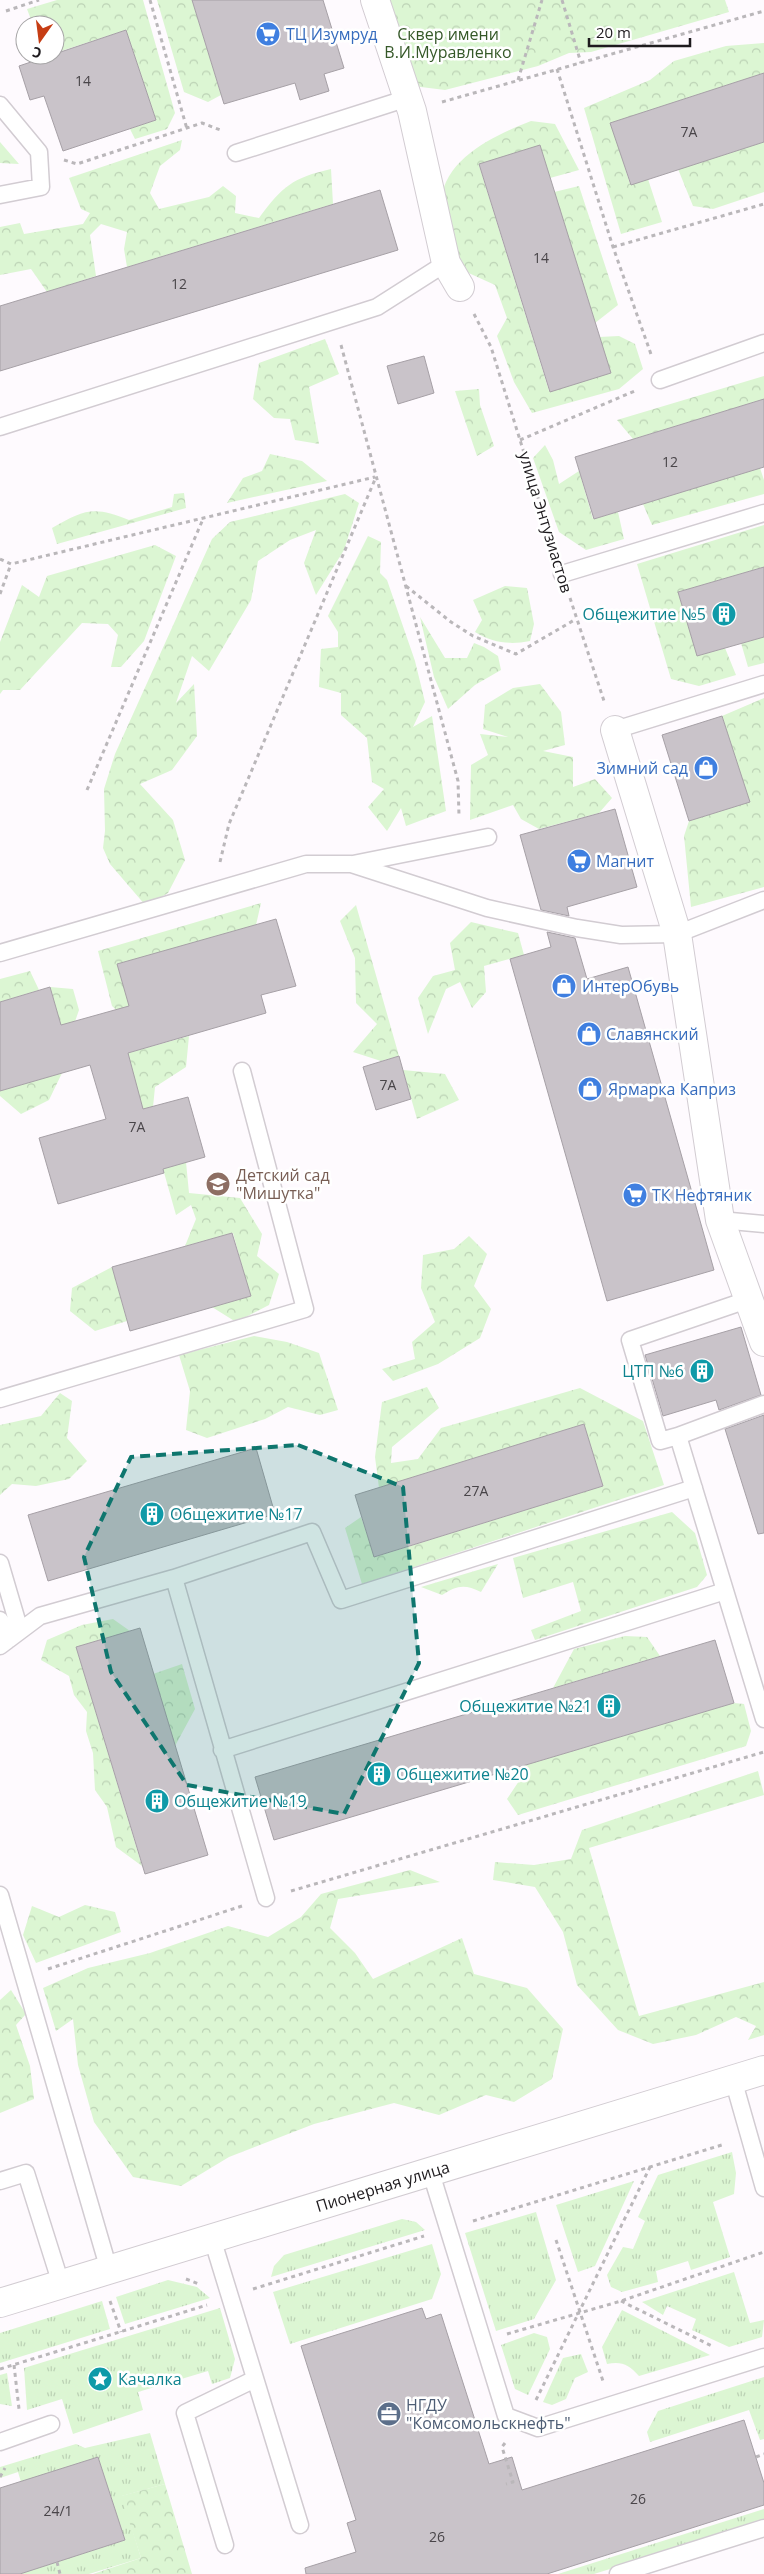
<svg xmlns="http://www.w3.org/2000/svg" width="764" height="2574" font-family="'Open Sans',sans-serif">
<style>
.grass{fill:url(#grass-tufts)}
.forest{fill:url(#forest-crowns)}
.building{fill:#c9c3c9;stroke:#a6a0a6}
.lines{fill:none;stroke-linecap:round;stroke-linejoin:round}
.lane-casing{stroke:#d2ccd2;stroke-width:19}
.street-casing{stroke:#d2ccd2;stroke-width:30}
.secondary-casing{stroke:#d2ccd2;stroke-width:30}
.path{stroke:#bab7ba;stroke-width:3;stroke-dasharray:4 4;stroke-linecap:butt}
.lane{stroke:#fff;stroke-width:16}
.street{stroke:#fff;stroke-width:28}
.secondary{stroke:#fff;stroke-width:28}
.marked{fill:#0f766e;fill-opacity:0.2;stroke:#0f766e;stroke-width:4;stroke-dasharray:10 6;stroke-linejoin:round}
.labels{text-anchor:middle;stroke-width:5;stroke-linejoin:round;paint-order:stroke}
.number-label{font-size:14px;fill:#494549}
.shop-label{font-size:16px;fill:#366cbe;stroke:#fff;text-anchor:start}
.park-label{font-size:16px;fill:#355828;stroke:#fff}
.street-label{font-size:16px;fill:#1e1b1e;stroke:#fff}
.culture-label{font-size:16px;fill:#0d838f;stroke:#fff;text-anchor:start}
.education-label{font-size:16px;fill:#785e54;stroke:#fff;text-anchor:start}
.service-label{font-size:16px;fill:#4e5e75;stroke:#fff;text-anchor:start}
</style>
<defs>
<pattern id="grass-tufts" width="24" height="20" patternUnits="userSpaceOnUse" patternTransform="scale(1.25)"><rect width="24" height="20" fill="#dcf6d3"/><path d="M3 7l-1-3M5 7V3M7 7l1-3M15 17l-1-3M17 17v-4M19 17l1-3" fill="none" stroke="#bcd2b5"/></pattern>
<pattern id="forest-crowns" width="20" height="18" patternUnits="userSpaceOnUse" patternTransform="scale(1.25)"><rect width="20" height="18" fill="#dcf6d3"/><path d="M2 6a3 3 0 1 1 6 0M12 15a3 3 0 1 1 6 0" fill="none" stroke="#bcd2b5"/></pattern>
</defs>
<rect width="100%" height="100%" fill="#fefafe"/>
<path class="grass" d="M732,2152l4,21 -2,21 -21,8 17,55 -39,13 -3,-9 -32,10 2,11 -36,10 -11,-5 -4,-12 16,-28 10,2 12,-28 -7,-4 20,-42z
M634,2181l-39,85 -17,6 -22,-67z
M536,2212l20,68 -22,39 -38,12 -31,-98z
M402,2219l14,3 9,8 -154,47 3,-11 10,-11z
M432,2244l9,30 -9,25 -142,45 -17,-52z
M734,2272l16,51 14,-3 -2,17 -33,10 -37,-17 4,-11 -29,-13 -4,9 -21,-13z
M168,2280l29,7 13,11 -85,26 -9,-27z
M102,2301l8,28 -110,34v-30z
M220,2308l15,51 -5,19 -18,6 -4,-13 -70,21 5,18 -70,24 -11,-35 -35,11 -3,-42z
M622,2310l88,45 -71,21c-10,-11 -17,-15 -32,-12l-5,-17z
M534,2333l13,4 3,12 -22,46 -13,-6 -14,-44z
M581,2354l7,18 -13,6 -9,21 -14,6 -9,-3 20,-44z
M7,2373l5,33 -12,-2v-29z
M764,2377v62l-4,1 -11,-30 -99,32 -3,-10 11,-21z
M150,2433l15,51 -43,12 19,62 -52,16h-69l105,-34 -27,-83 -77,25 -3,-10 -18,6v-11l76,-23 9,4z
M764,2509v12l-170,53h-36z"/>
<path class="forest" d="M57,0h86l32,113 -8,16 -32,10 -5,-10 26,-9 -30,-90 -71,23v-28h-22l-6,-16z
M157,0h35l29,95 -13,7 -24,-10z
M388,0h337l4,12 -138,40 -22,1 -31,13 -93,24 -32,-4z
M764,43v30l-153,50 19,61 18,-5 14,43 -41,12 -37,-126 66,-28 24,-19 52,-15z
M531,121l24,3 24,46 -29,8 -71,-13 70,226 50,-54 20,-1 16,8 8,25 -24,20 -87,24 -18,-31 -17,-46 10,-18 -12,-33 -33,-15c-5,-13 -23,-59 -21,-70 5,-43 55,-65 90,-79z
M182,140l-2,10 -20,16 -10,27 9,16 50,-12 14,-11 13,10 -1,17 24,5c24,-32 33,-40 72,-49l2,35 -206,63 -3,-18 3,-17 -26,-8 -11,11 6,41 -49,16 -16,-23 -31,6v-48l20,-4 4,11 59,-10 7,-11 -9,-4 -12,-31z
M0,142l19,22 -19,-1z
M764,142v50l-51,17 -20,-3 -15,-37z
M579,186l39,119 -23,18 -41,-131z
M325,339l14,35 -30,13 10,57 -24,-4 -5,-21 -16,-1 -21,-19 6,-36z
M764,376v23l-131,40 -16,-19z
M479,389l1,16 14,41 -17,10 -22,-65z
M545,445l8,15 6,24 20,-13 14,48 25,-7 6,27 -38,11 -27,-18 -26,-74z
M270,454l32,7 25,20 -100,22 16,-25 19,-7z
M760,468l4,12v14l-112,31 -9,-21z
M184,493l2,15 -129,36 -5,-16c31,-18 42,-23 77,-8l43,-13 2,-13z
M345,494l14,9 -15,47 -28,45 -12,-32 12,-33 -26,10 -32,21 -7,39 -42,71 -17,-15 -16,47 18,-19 3,52 -25,34 -32,14 33,36 12,40 -17,33 -22,13 -36,-42 -7,-16 2,-17 -1,-42 11,-35 97,-215 18,-17z
M764,525v42l-86,25 19,64 28,-8 11,27 -37,11 -28,-7 -34,-115z
M368,536l13,6 -1,31 7,7 28,81 10,41 -12,25 19,-11 14,95 -40,15 -5,-18 -14,23 -19,-24 16,-18 -12,-7 -5,-44 -26,-23v-22l-22,-6 2,-38 17,-2v-15l-10,-16z
M155,545l21,11 -32,85 -23,26h-10l7,-32 -10,-11 -26,-1 -62,67h-17l-3,4v-52l22,-57 17,12 8,-21z
M505,586l22,2 7,36 -4,17c-20,4 -37,2 -55,-9l7,-12 -9,-20z
M420,617l25,41h22l7,-15 10,4 14,9 3,14 -26,15 -27,24 -14,-32z
M764,637v26l-16,4 -7,-24z
M540,684l21,28 4,33 -22,6 30,6v30l22,-8 17,19 -13,15 -60,16 -18,-10 -8,-14 -43,15 1,-55 17,-10 -8,-21 28,3 -25,-8 2,-24 28,-17z
M764,698v189l-73,20 -7,-71 5,-15 60,-19 -27,-86z
M261,903l-5,22 -124,92 -6,2 -14,-13 -14,-55z
M356,905l43,151 -18,5 -28,-9 24,-28 -21,-21 -1,-45 -15,-37z
M471,922l47,11 6,22 -40,11 2,26 -14,16 -12,-26 -14,7 -18,45 -10,-36 15,-22 22,-6 -5,-27z
M30,971l9,19 -39,12v-23z
M50,987l23,2 6,21 -8,23 -8,2z
M189,1036l-3,31 -31,20 -2,20 -15,4 -10,-58z
M403,1070l42,4 14,26 -42,19z
M62,1073l-13,27 -28,14 -21,-18v-5z
M186,1162l3,31 51,5 22,36 -5,22 22,18 -10,31 -33,17 -24,-15 38,-11 -17,-63 -48,13 11,-27 -5,-14 -15,10 -13,-46z
M469,1236l18,18 -13,32 17,23 -11,29 -42,26 -45,17 -11,-12 33,-10 -3,-17 23,-20 -14,-34 2,-33 31,-6z
M112,1267l15,54 -32,10 -25,-20 2,-23z
M254,1336l33,6 32,11 19,57 -18,5 -32,-8 -23,12 -58,19 -21,-8 4,-39 -11,-36z
M427,1387l12,21 -47,39 -1,16 27,-4 23,-31 139,-40 63,33 21,64 -302,99 -17,-56 16,-11 14,40 228,-71 -19,-62 -205,64 -4,-31 7,-55z
M60,1393l12,8 -5,37 20,23 -18,18 -33,7 -24,-2 -12,11v-70l41,-9z
M672,1512l23,21 12,42 -10,12 -162,53 -4,-10 50,-19 -8,-29 -50,16 -10,-40z
M498,1564l-17,28c-16,-8 -24,-7 -39,3l-21,-8z
M113,1619l17,12 -54,16 66,219 -26,-19 -9,-40 -12,-17 -2,-37 -7,-22 1,-19 -13,-17 -5,-19 -28,-16 6,-20 35,-15z
M625,1636l22,1 13,19 -107,32 21,-39z
M182,1664l13,45 -20,37 -22,-72z
M734,1703l10,1 7,27 -5,15 -228,69 -11,-16 12,-18 -7,-12z
M758,1771l6,24 -175,53 50,168 125,-34v53l-16,5 8,-14 -20,-9 -40,18 -43,9 -35,-14 -41,-45 -14,-53 -28,-45 -42,-7 2,-18 39,3 37,-6 11,-29z
M410,1870l30,12 -102,17 -8,29 25,25 18,26 89,-41 12,36 53,14 36,41 -11,50 -38,23 -28,-7 -47,20 -45,-12 -80,21 -85,33 -48,29 -48,-9 -39,-55 -16,-57 -5,-46 -17,12 -13,-43 45,-20 62,-15 78,-27 40,11 33,-20 20,-23z
M85,1905l30,7 6,20 -85,31 -13,-28 9,-29 27,11z
M11,1990l15,24 -10,11 14,41 4,33 -34,14v-113z
M165,2484l27,90h-99l48,-16 -20,-62z"/>
<path class="building" d="M192,0h131l21,68 -20,6 5,17 -29,9 -5,-17 -71,21z
M126,30l30,90 -93,31 -19,-55 -14,4 -11,-34z
M764,73v69l-133,43 -21,-62z
M540,145l71,228 -61,19 -71,-228z
M380,190l18,60 -398,121v-65z
M424,356l10,37 -36,11 -11,-38z
M764,399v68l-170,52 -19,-62z
M764,567v70l-67,19 -19,-64z
M722,716l28,86 -61,19 -27,-86z
M615,809l22,78 -70,20 2,9 -28,-6 -21,-75z
M276,919l20,67 -35,9 5,18 -138,40 15,56 45,-12 17,60 -42,12 1,4 -106,31 -19,-66 67,-19 -16,-54 -90,26v-89l50,-15 11,38 68,-19 -12,-42z
M547,932l28,6 12,41 41,-12 86,303 -107,31 -97,-342 41,-12z
M399,1056l12,43 -35,11 -13,-43z
M232,1233l19,63 -121,35 -18,-64z
M741,1327l20,68 -42,15 -3,-10 -53,16 -18,-61z
M764,1415v118l-6,1 -33,-105z
M584,1424l19,62 -229,71 -19,-62z
M256,1448l19,66 -227,67 -20,-66z
M140,1628l68,227 -63,19 -69,-227z
M715,1640l19,63 -460,137 -19,-63z
M422,2308l4,11 15,-5 48,150 23,-7 10,33 222,-70 20,63v22l-217,69h-241l-1,-6 51,-16 -9,-29 9,-3 -55,-174z
M98,2457l27,83 -105,34h-20v-86z"/>
<g class="lines">
<defs>
<path id="lane" d="M0,105l39,47 2,35 -41,8
M236,153l172,-55
M660,380l104,-37
M0,427l377,-120 69,-44
M562,574l202,-61
M615,730l149,-46
M353,864l135,-27
M0,953l306,-89h45l136,44 90,20 44,7 56,-1 87,-34
M720,1220l44,4
M750,1299l-120,41 30,101 18,-5 86,283
M0,1399l305,-90 -63,-238
M678,1436l86,-32
M0,1563l20,68
M174,1578l92,320
M0,1620l8,20
M0,1646l40,-30 134,-38 138,-46 29,68 353,-112
M222,1750l503,-159
M0,1895l109,375
M733,2079l31,109
M431,2173l75,243 32,12 226,-71
M0,2181l26,-8 35,111
M212,2238l88,287
M0,2442l51,-18
M225,2545l-40,-132 70,-34
M618,2574l146,-46"/>
<path id="street" d="M375,0l37,111 34,152 14,24
M615,730l62,204 43,286 44,122"/>
<g id="secondary">
<path id="s1" d="M0,2303l764,-233"/>
</g>
</defs>
<use href="#lane" class="lane-casing"/>
<use href="#street" class="street-casing"/>
<use href="#secondary" class="secondary-casing"/>
<path class="path" d="M150,0l37,129
M562,0l19,63
M6,11l33,-11
M557,69l56,178 39,110
M518,80l24,-80
M442,102l322,-91
M64,160l13,4 125,-41 21,8
M613,247l151,-43
M474,314l17,33 63,202
M341,345l117,436 1,35
M520,440l117,-50
M0,559l11,5 364,-87
M406,586l45,36 22,14 43,18 60,-35
M0,594l11,-30
M570,598l34,103
M87,790l116,-271
M220,862l9,-38 147,-347
M291,1891l473,-139
M48,1969l194,-63
M473,2221l252,-77
M556,2240l47,141
M186,2279l13,5
M253,2289l171,-53
M110,2301l11,31
M621,2301l91,45
M507,2334l114,-33 143,-49
M14,2365l5,44
M0,2369l207,-64
M536,2400l114,-233
M505,2443l-3,4 11,35 -7,2
M756,2457l8,-3
M0,2477l5,-9
M57,2562l3,12"/>
<use href="#lane" class="lane"/>
<use href="#street" class="street"/>
<use href="#secondary" class="secondary"/>
</g>
<path class="marked" d="M298,1445l105,42 16,176 -75,151 -157,-29 -76,-113 -27,-115 47,-100z"/>
<defs>
<symbol id="supermarket-disc" viewBox="-11 -11 22 22"><circle r="9.5" fill="#3f7fe0" stroke="#fff"/><path d="M-6-5.5h2.5l.6 2H6L4.5 2H-2.5L-4.4-4H-6ZM-1.5 3.2a1.3 1.3 0 1 0 .1 0ZM3 3.2a1.3 1.3 0 1 0 .1 0Z" fill="#fff"/></symbol>
<symbol id="building-disc" viewBox="-11 -11 22 22"><circle r="9.5" fill="#0f9aa8" stroke="#fff"/><path d="M-4-6H4V6H1V3H-1V6H-4ZM-2.5-4.3h1.7v1.8h-1.7ZM.8-4.3h1.7v1.8H.8ZM-2.5-1h1.7V.8h-1.7ZM.8-1h1.7V.8H.8Z" fill="#fff"/></symbol>
<symbol id="shop-disc" viewBox="-11 -11 22 22"><circle r="9.5" fill="#3f7fe0" stroke="#fff"/><path d="M-5-2.5h2.3a2.7 3.5 0 0 1 5.4 0H5L5.5 6h-11ZM-1.5-2.5h3a1.5 2.3 0 0 0-3 0Z" fill="#fff"/></symbol>
<symbol id="school-disc" viewBox="-11 -11 22 22"><circle r="9.5" fill="#8d6e63" stroke="#fff"/><path d="M0-5L7-2L0 1L-7-2ZM-4 1L0 2.5L4 1V4Q0 6-4 4Z" fill="#fff"/></symbol>
<symbol id="sight-disc" viewBox="-11 -11 22 22"><circle r="9.5" fill="#0f9aa8" stroke="#fff"/><path d="M0-6L1.8-2.2L6-1.7L2.9 1.2L3.7 5.4L0 3.3L-3.7 5.4L-2.9 1.2L-6-1.7L-1.8-2.2Z" fill="#fff"/></symbol>
<symbol id="office-disc" viewBox="-11 -11 22 22"><circle r="9.5" fill="#5c6f8a" stroke="#fff"/><path d="M-6-3h4V-5.5h4V-3h4V5H-6ZM-1-4.5V-3h2v-1.5ZM-6 0V1H6V0Z" fill="#fff"/></symbol>
</defs>
<g fill-rule="evenodd">
<use href="#supermarket-disc" x="254" y="20" width="28" height="28"/>
<use href="#building-disc" x="710" y="600" width="28" height="28"/>
<use href="#shop-disc" x="692" y="754" width="28" height="28"/>
<use href="#supermarket-disc" x="565" y="847" width="28" height="28"/>
<use href="#shop-disc" x="550" y="972" width="28" height="28"/>
<use href="#shop-disc" x="575" y="1020" width="28" height="28"/>
<use href="#shop-disc" x="576" y="1075" width="28" height="28"/>
<use href="#school-disc" x="204" y="1170" width="28" height="28"/>
<use href="#supermarket-disc" x="621" y="1181" width="28" height="28"/>
<use href="#building-disc" x="688" y="1357" width="28" height="28"/>
<use href="#building-disc" x="138" y="1500" width="28" height="28"/>
<use href="#building-disc" x="595" y="1692" width="28" height="28"/>
<use href="#building-disc" x="365" y="1760" width="28" height="28"/>
<use href="#building-disc" x="143" y="1787" width="28" height="28"/>
<use href="#sight-disc" x="86" y="2365" width="28" height="28"/>
<use href="#office-disc" x="375" y="2400" width="28" height="28"/>
</g>
<g class="labels">
<g class="number-label">
<text x="83" y="86">14</text>
<text x="689" y="137">7А</text>
<text x="541" y="263">14</text>
<text x="179" y="289">12</text>
<text x="670" y="467">12</text>
<text x="388" y="1090">7А</text>
<text x="137" y="1132">7А</text>
<text x="476" y="1496">27А</text>
<text x="638" y="2504">26</text>
<text x="58" y="2516">24/1</text>
<text x="437" y="2542">26</text>
</g>
<g class="shop-label">
<text x="286" y="40">ТЦ Изумруд</text>
<text x="688" y="774" text-anchor="end">Зимний сад</text>
<text x="596" y="867">Магнит</text>
<text x="582" y="992">ИнтерОбувь</text>
<text x="606" y="1040">Славянский</text>
<text x="608" y="1095">Ярмарка Каприз</text>
<text x="652" y="1201">ТК Нефтяник</text>
</g>
<g class="park-label">
<text x="448" y="40">Сквер имени<tspan x="448" dy="18">В.И.Муравленко</tspan></text>
</g>
<g class="street-label">
<text transform="translate(546 522) rotate(73)" y="6">улица Энтузиастов</text>
<text dy="6" stroke="none"><textPath href="#s1" startOffset="400">Пионерная улица</textPath></text>
</g>
<g class="culture-label">
<text x="706" y="620" text-anchor="end">Общежитие №5</text>
<text x="684" y="1377" text-anchor="end">ЦТП №6</text>
<text x="170" y="1520">Общежитие №17</text>
<text x="592" y="1712" text-anchor="end">Общежитие №21</text>
<text x="396" y="1780">Общежитие №20</text>
<text x="174" y="1807">Общежитие №19</text>
<text x="118" y="2385">Качалка</text>
</g>
<g class="education-label">
<text x="236" y="1181">Детский сад<tspan x="236" dy="18">"Мишутка"</tspan></text>
</g>
<g class="service-label">
<text x="406" y="2411">НГДУ<tspan x="406" dy="18">"Комсомольскнефть"</tspan></text>
</g>
</g>
<g transform="translate(40 40) rotate(194)"><circle r="24" fill="#ffffff" stroke="#a5a4a5"/>
<path d="M0-4L9 19L0 12L-9 19Z" fill="#c63d14"/>
<text y="-8" font-size="14" font-weight="bold" text-anchor="middle" fill="#1e1b1e">С</text>
</g>
<path d="M589 38v8h101v-8" fill="none" stroke="#1e1b1e" stroke-width="2.5"/>
<text x="596" y="38" font-size="15" fill="#1e1b1e" stroke="#ffffff" stroke-width="4" paint-order="stroke">20 m</text>
</svg>
